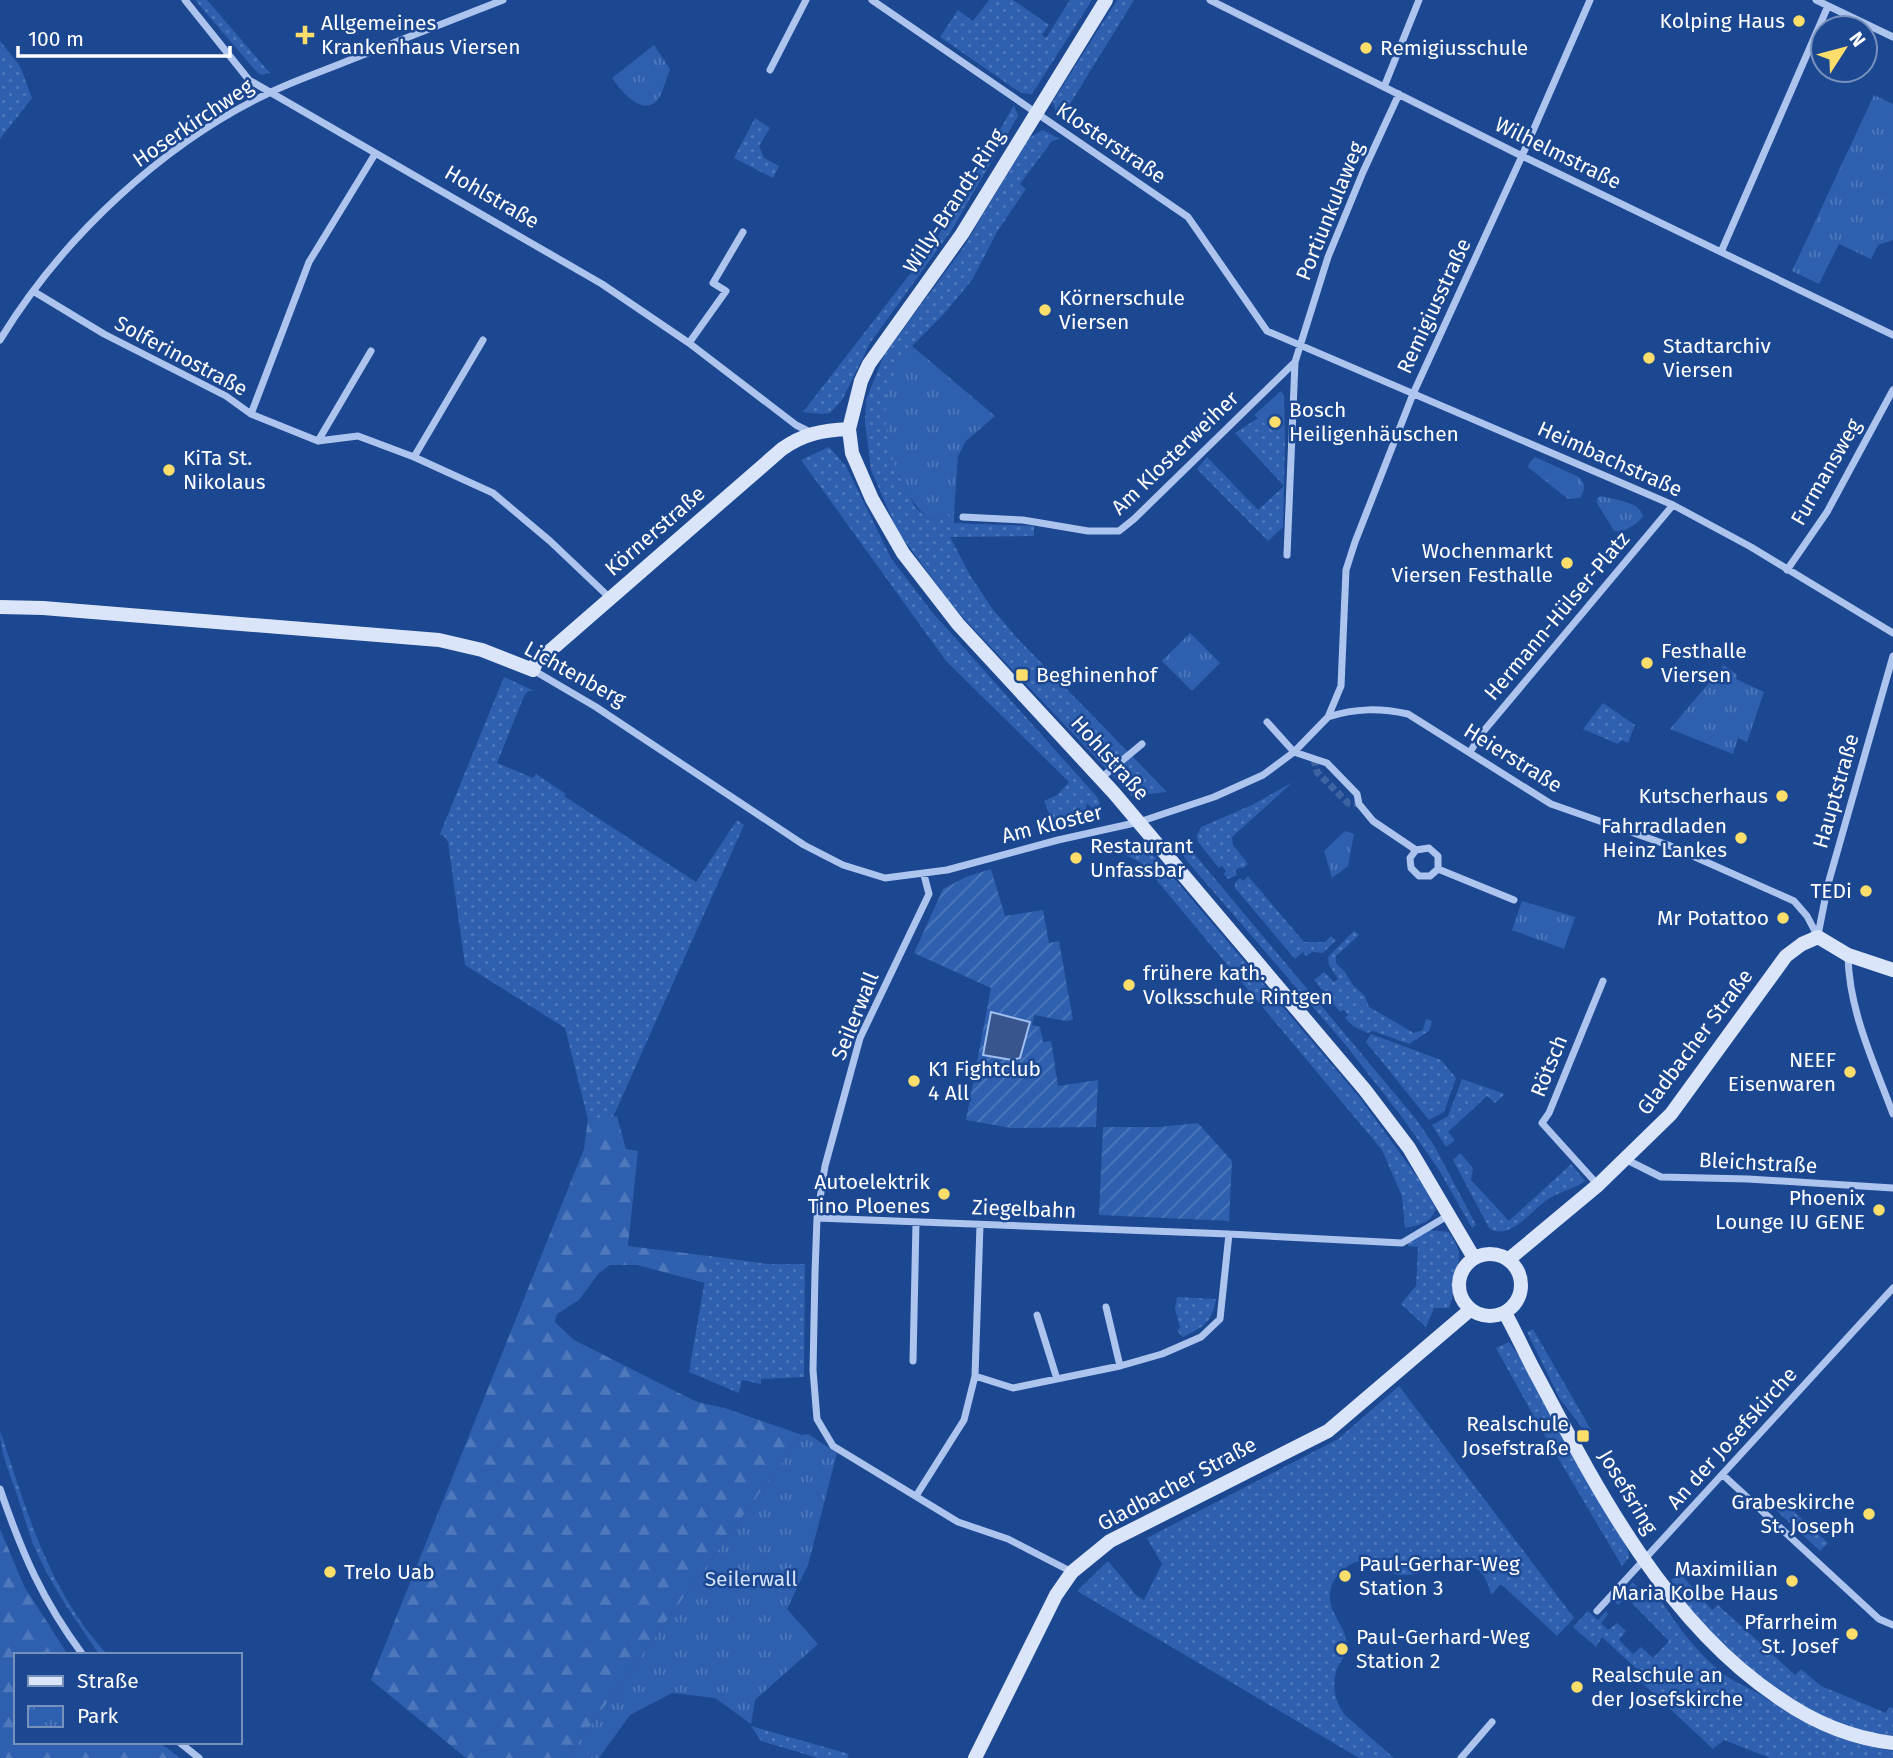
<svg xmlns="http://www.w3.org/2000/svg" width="1893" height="1758" font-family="'Fira Sans',sans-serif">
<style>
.grass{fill:url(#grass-dots)}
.forest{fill:url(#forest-firs)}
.park{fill:url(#park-tufts)}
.garden{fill:url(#garden-furrows);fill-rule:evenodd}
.water{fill:#38568d;stroke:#a0bff0;stroke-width:2}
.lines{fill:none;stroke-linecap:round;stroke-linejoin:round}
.street-tunnel{stroke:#3e63a2;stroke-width:7;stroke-dasharray:7 3.5;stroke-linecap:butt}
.street{stroke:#adc5ee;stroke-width:7}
.secondary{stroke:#dae5fa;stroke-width:14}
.poi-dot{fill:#fede6b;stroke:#1c4791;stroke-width:2.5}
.labels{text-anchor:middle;stroke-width:5;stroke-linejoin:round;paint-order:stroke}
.poi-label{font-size:21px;fill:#fff;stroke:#1c4791;text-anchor:start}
.street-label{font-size:21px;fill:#fff;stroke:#1c4791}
.park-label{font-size:21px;fill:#d3e2fa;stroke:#1c4791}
</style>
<defs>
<pattern id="grass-dots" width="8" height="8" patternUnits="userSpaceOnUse" patternTransform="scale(1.75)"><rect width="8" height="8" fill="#2f60af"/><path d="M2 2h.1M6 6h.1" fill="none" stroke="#4e78bb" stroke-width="1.8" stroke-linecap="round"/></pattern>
<pattern id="forest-firs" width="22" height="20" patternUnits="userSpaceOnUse" patternTransform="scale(1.75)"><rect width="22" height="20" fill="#2f60af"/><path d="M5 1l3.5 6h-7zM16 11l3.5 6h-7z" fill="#4e78bb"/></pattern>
<pattern id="park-tufts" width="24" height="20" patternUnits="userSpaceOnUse" patternTransform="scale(1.75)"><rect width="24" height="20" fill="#2f60af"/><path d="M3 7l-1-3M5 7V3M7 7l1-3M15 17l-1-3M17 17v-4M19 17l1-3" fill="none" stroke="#4e78bb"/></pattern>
<pattern id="garden-furrows" width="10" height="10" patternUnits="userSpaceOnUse" patternTransform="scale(1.75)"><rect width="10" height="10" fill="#2f60af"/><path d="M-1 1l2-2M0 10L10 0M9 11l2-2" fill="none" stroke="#4e78bb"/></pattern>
</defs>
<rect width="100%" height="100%" fill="#1c4791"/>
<path class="grass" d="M195,0h12l63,73 -9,2 -6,-5z
M989,0h24l36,25 -7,10 4,3 24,-38h22l-60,94 -11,-1 -81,-56 18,-27 15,11z
M1117,0h17l-72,117 -7,-7 -2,-9z
M0,41l20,25 12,32 -32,41z
M1014,105l4,11 -67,115 -81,112 -28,57 -12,13 -9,1 -18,-2 128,-165 26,-41z
M755,118l15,10 -11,18 5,12 15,8 -6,12 -39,-20z
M1043,130l17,9 -8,2 -32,43 6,5 -29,43 -25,48 -30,36 -30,30 -20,33 10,101 13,27 13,12 26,-5v9l80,3v10l-84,1 20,38 21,32 25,30 151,155 -35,4 -179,-189 -56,-77 -26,-60 -6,-48 1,-22 18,-45 79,-107 66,-110z
M1258,418l27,22 -2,87 -15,14 -71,-72 10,-12 51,53 26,-24 -49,-53z
M829,447l17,19 45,92 41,54 166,186 2,7 -5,6 -8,-8 -2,10 -3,3 -28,9 -10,-24 13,-6 12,-13 -123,-121 -145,-201z
M504,677l30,14h-6l-4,5 -27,67 36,15 3,-4 30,20 -2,2 132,86 41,-62 7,5 -131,292 -25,2 -23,-91 -100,-63 -17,-123 -4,-6 -4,-2z
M1603,703l32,22 -7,18 -6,-3 -4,4 -35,-15z
M1293,782l-61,55 1,8 15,19 -5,4h-5l-3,3 2,4 -9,4 -4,-5 2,-3 -4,-5 -3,2 -21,-26 -1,-7 4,-8 51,-22z
M1122,841l20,3 19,19 199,235 61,84 15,27c-6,15 -17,16 -31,19l-3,-32 -20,-46 -239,-286 -32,-17 -7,1v-4z
M1190,849l226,270 19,28 41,78 -4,3 -33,-58 -37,-53 -58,-74 -157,-182 -4,-6z
M1248,876l56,66h21l6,-6 5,4 -13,13 -11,-1 -6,4 -3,-4 -8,7 -60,-71v-5l5,-5 3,3z
M1354,931l5,4 -23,21v7l9,9 8,13 12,11 4,11 45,26 9,-3 3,-11 6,2 -3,10 -20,13 -36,-13 -5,2 -15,-7 -8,-8 3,-3 -4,-5 -4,2 -26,-32 10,-8 10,10 4,-3 -9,-14 -1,-8z
M1371,1034l70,26 15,18 -12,34 -15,8 -63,-78z
M1462,1079l43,15 -10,9 -8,-7 -39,36 7,8 -9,7 -14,-22 16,-9z
M1460,1153l13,15 -2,12 38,41 62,-57 14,17c-10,8 -24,10 -35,17 -15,8 -41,45 -61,30l-36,-68z
M1429,1230l20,2c3,6 9,14 10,21 1,5 -7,50 -10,55h-15l-8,19 -25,-23 15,-18 2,-39 -10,-1v-4z
M709,1256l59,8h37l-1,113 -43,2v5l-19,-4 -3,13 -50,-21z
M1177,1297l39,2c-4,24 -13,28 -33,38l-6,-6 3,-4 -5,-18z
M1533,1329l58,101 -5,3 -26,-34 -33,-67z
M1509,1342l11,15 108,193 1,8 -7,8 -81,-137 -45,-81z
M1399,1386l175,232 -17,18 -56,-52 -10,11c-2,-11 -7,-21 -15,-27 -32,-23 -43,9 -75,7 -22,-2 -36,-26 -58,-5 -5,4 -11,12 -12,18 -7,23 17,38 16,59 0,7 -6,13 -9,19 -7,17 -4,36 8,50l48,42h-35l-282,-167 31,-30 29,35 7,4 18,-36 -15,-26 191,-99z
M0,1430c26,79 49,163 108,225h-8c-25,-35 -50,-71 -67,-111 -6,-17 -11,-35 -17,-52 -7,-21 -16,-40 -16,-62z
M1784,1502l44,41 -8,8 -43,-40z
M1680,1573l32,37 6,-5 77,70 6,-6 20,17 65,27 3,-6 4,1v28c-65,-3 -122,-47 -167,-90 -9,-8 -19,-17 -27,-26 -10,-12 -19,-27 -28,-40z
M1633,1582l12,16 10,-6c20,30 42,63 73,85 10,7 22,11 33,18 46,31 77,46 132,56v7h-123l-46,-18 -11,9 -77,-72 4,-5 -38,-35 -6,10 -23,-20 15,-16 10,9 8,-9 2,3 -7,9 7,7 9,-7 9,8 -7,9 14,14 8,-7 12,11 16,-17 -43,-44 -8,8 -3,-3z
M751,1726l98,28 -2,4h-29l-57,-17z"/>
<path class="forest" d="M617,1116l9,33 12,2 -10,95 81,10 -4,27 -68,-18h-27l-11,8 -20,27 -22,14 -2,8 19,18 123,62 28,6 77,27 -235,323h-101l-95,-78 213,-531 4,-30z
M0,1529l24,57 44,69h-52v87h143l21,16h-180z"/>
<path class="park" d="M654,45l16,24c-3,8 -6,19 -10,27 -15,25 -39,-5 -48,-18z
M1874,95l19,9v136l-15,5 -7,14 -32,-15 -20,40 -27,-13z
M912,346l83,70 -29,25 -8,15 -4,58 -26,5c-32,-30 -54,-99 -36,-141 5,-11 13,-22 20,-32z
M1281,391l3,5 1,44 -31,-25z
M1535,457l44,20c7,8 6,12 1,21l-12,1 -40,-32 2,-5z
M1601,496c13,4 38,5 42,20 -5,8 -19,17 -29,15l-17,-28v-5z
M1190,633l30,30 -28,28 -30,-30z
M1724,665l13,10 -1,4 28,13 -17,50 -9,-4 -5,16 -63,-25z
M1345,831l9,3 -6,32 -16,12 -8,-27z
M1522,901l53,16 -11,32 -52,-19z
M808,1434l29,19 -29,112 -21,44 31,35 -63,56 -4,24 -36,-26 -43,-5 -42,22 -31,43h-32l235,-323z"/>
<path class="garden" d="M991,869l14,47 38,-6 6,33 10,-2 14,79 -7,1 -32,-6 -2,10 8,2 3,15 8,-1 7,45 40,-6 -2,47 -85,1 -45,-8 25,-132 -77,-35 29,-64 23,-12zM991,1012l39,10 -10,36z
M1198,1123l34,38 -3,60 -130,-6 4,-88h57z"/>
<path class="water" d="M991,1012l39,10 -10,36 -8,2 -29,-5z"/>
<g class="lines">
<path class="street-tunnel" d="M1314,759l3,13 31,31 11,1"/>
<path class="street" d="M185,0l64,80 353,204 87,59 107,82 14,7
M872,0l316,217 79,114 406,174 78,42 142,86
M1210,0l312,156 371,179
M1816,0l77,37
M770,70l36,-70
M1384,87l35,-87
M1721,252l107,-246
M33,291l71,43 122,62 25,18 67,27 40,-5 56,21 79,36 57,48 60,57
M0,340c62,-102 163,-197 271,-248 25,-12 52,-21 79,-32 51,-20 101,-40 153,-60
M689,343l37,-52 -13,-8 30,-51
M251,414l58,-152 66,-108
M318,441l53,-90
M414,457l69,-117
M963,517l60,3 65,11h31l15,-12 161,-157 33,-105 35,-85 36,-78
M1287,555l8,-193
M1787,570l40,-58 66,-122
M533,670l63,37 208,138 39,20 42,13 62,-8 111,-30 81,-18 75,-25 49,-22 31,-23 34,-35 13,-31 5,-116 9,-28 58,-148 109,-238 68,-156
M1328,717c28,-9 52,-9 80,-3l143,90 117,41 126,56 13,15 11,21
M1267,722l27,30 33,11 30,31 2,10 14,17 43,29 13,-2 9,8v13l-8,7h-11l-8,-8 -1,-10 6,-8
M1470,752l12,-19 191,-228
M1101,778l41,-34
M1438,869l76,31
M924,875l5,19 -69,144 -35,128 -8,52 -2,55 -2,97 4,49 16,27 125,76 50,17 64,33
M1818,935l10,-51 65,-228
M1848,956c1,55 26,107 45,158
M1625,1159l36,18 87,2 145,9
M1598,1185l-56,-62 7,-10 54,-132
M817,1218l412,16 173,9 47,-28
M1106,1307l14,59
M1037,1315l20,64
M913,1361l3,-138
M975,1376l38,12 107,-22 42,-12 39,-17 19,-18 9,-85
M1723,1475l156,144 14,6
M0,1489c22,64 42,111 83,166
M916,1496l48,-76 11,-44 5,-151
M1597,1611l296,-323
M179,1742l20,16
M1461,1758l31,-36"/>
<path class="secondary" d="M1106,0l-144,234 -93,130 -8,17 -12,48 3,24 20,46 31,54 55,71 156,169 251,297 44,58 65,110
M0,607l43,1 396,32 43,10 51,20 3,-7 246,-214c21,-15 41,-19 67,-20
M1459 1285a31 31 0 1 1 62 0a31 31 0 1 1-62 0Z
M1508,1260l90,-75 73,-71 115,-158 16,-12 16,-7 30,18 45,15
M1505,1313c10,18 19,38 29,57 62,117 130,250 242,326 35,25 74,42 117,47
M975,1758l81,-163 16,-23 38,-31 218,-110 142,-121"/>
</g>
<g class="poi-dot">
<circle cx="1799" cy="21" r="7"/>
<path d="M301.5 24.5h7v7h7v7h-7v7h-7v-7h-7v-7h7z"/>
<circle cx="1366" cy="48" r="7"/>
<circle cx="1045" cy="310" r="7"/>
<circle cx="1649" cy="358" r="7"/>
<circle cx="1275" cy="422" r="7"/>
<circle cx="169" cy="470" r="7"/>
<circle cx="1567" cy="563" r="7"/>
<circle cx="1647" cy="663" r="7"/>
<rect x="1015" y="668" width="14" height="14" rx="3.5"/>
<circle cx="1782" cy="796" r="7"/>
<circle cx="1741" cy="838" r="7"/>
<circle cx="1076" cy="858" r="7"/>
<circle cx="1866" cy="891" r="7"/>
<circle cx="1783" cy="918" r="7"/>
<circle cx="1129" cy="985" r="7"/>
<circle cx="1850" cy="1072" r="7"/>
<circle cx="914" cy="1081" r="7"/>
<circle cx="944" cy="1194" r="7"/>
<circle cx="1879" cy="1210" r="7"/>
<rect x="1576" y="1429" width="14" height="14" rx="3.5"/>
<circle cx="1869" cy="1514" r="7"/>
<circle cx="330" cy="1572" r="7"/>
<circle cx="1345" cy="1576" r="7"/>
<circle cx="1792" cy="1581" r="7"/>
<circle cx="1852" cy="1634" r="7"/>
<circle cx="1342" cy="1649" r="7"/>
<circle cx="1577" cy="1687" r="7"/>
</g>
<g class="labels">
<g class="poi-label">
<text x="1785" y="28" text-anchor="end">Kolping Haus</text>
<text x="321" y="30">Allgemeines<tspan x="321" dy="24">Krankenhaus Viersen</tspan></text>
<text x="1380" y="55">Remigiusschule</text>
<text x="1059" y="305">Körnerschule<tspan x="1059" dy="24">Viersen</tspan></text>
<text x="1663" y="353">Stadtarchiv<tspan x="1663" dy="24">Viersen</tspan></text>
<text x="1289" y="417">Bosch<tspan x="1289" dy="24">Heiligenhäuschen</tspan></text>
<text x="183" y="465">KiTa St.<tspan x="183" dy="24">Nikolaus</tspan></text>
<text x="1553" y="558" text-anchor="end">Wochenmarkt<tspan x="1553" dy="24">Viersen Festhalle</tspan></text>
<text x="1661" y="658">Festhalle<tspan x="1661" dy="24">Viersen</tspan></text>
<text x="1036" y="682">Beghinenhof</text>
<text x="1768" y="803" text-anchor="end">Kutscherhaus</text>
<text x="1727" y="833" text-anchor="end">Fahrradladen<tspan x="1727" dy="24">Heinz Lankes</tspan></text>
<text x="1090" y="853">Restaurant<tspan x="1090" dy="24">Unfassbar</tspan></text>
<text x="1852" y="898" text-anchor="end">TEDi</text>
<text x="1769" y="925" text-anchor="end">Mr Potattoo</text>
<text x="1143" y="980">frühere kath.<tspan x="1143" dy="24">Volksschule Rintgen</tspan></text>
<text x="1836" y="1067" text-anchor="end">NEEF<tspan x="1836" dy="24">Eisenwaren</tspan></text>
<text x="928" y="1076">K1 Fightclub<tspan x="928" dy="24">4 All</tspan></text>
<text x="930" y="1189" text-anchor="end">Autoelektrik<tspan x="930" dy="24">Tino Ploenes</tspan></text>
<text x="1865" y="1205" text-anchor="end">Phoenix<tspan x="1865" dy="24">Lounge IU GENE</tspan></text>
<text x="1569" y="1431" text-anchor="end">Realschule<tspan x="1569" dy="24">Josefstraße</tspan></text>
<text x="1855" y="1509" text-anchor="end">Grabeskirche<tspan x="1855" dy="24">St. Joseph</tspan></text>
<text x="1359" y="1571">Paul-Gerhar-Weg<tspan x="1359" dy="24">Station 3</tspan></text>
<text x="1778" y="1576" text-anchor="end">Maximilian<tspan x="1778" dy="24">Maria Kolbe Haus</tspan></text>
<text x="344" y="1579">Trelo Uab</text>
<text x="1838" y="1629" text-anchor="end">Pfarrheim<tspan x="1838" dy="24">St. Josef</tspan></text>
<text x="1356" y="1644">Paul-Gerhard-Weg<tspan x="1356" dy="24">Station 2</tspan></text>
<text x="1591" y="1682">Realschule an<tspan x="1591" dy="24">der Josefskirche</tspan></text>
</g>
<g class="street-label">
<text transform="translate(193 123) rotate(-34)" y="7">Hoserkirchweg</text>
<text transform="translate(1111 143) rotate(34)" y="7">Klosterstraße</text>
<text transform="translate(1558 153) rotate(26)" y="7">Wilhelmstraße</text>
<text transform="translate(492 197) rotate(30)" y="7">Hohlstraße</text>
<text transform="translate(954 201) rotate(-57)" y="7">Willy-Brandt-Ring</text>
<text transform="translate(1330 211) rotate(-68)" y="7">Portiunkulaweg</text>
<text transform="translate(1434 306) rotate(-65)" y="7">Remigiusstraße</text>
<text transform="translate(181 356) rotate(28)" y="7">Solferinostraße</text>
<text transform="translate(1175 453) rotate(-44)" y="7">Am Klosterweiher</text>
<text transform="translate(1610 459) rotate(24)" y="7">Heimbachstraße</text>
<text transform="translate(1826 472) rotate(-60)" y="7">Furmansweg</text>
<text transform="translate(655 531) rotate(-41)" y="7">Körnerstraße</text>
<text transform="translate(1557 616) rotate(-50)" y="7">Hermann-Hülser-Platz</text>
<text transform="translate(575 674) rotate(29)" y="7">Lichtenberg</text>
<text transform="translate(1110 758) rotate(48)" y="7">Hohlstraße</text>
<text transform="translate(1513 758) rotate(32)" y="7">Heierstraße</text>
<text transform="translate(1836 791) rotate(-74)" y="7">Hauptstraße</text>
<text transform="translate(1052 824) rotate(-14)" y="7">Am Kloster</text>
<text transform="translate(855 1016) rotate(-68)" y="7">Seilerwall</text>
<text transform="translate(1695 1042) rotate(-53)" y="7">Gladbacher Straße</text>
<text transform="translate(1549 1066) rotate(-68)" y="7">Rötsch</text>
<text transform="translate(1758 1163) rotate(3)" y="7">Bleichstraße</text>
<text transform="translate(1024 1209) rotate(2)" y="7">Ziegelbahn</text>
<text transform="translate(1732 1438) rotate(-48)" y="7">An der Josefskirche</text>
<text transform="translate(1177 1484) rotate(-28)" y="7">Gladbacher Straße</text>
<text transform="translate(1628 1492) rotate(59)" y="7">Josefsring</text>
</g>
<g class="park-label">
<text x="751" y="1586">Seilerwall</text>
</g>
</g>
<rect x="14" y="1653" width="228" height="91" fill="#1c4791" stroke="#7791bd" stroke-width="2"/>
<rect x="28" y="1676" width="35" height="10" fill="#dae5fa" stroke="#7791bd" stroke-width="2"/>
<text x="77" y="1688" font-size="21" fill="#ffffff">Straße</text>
<rect x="28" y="1706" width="35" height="21" fill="url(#park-tufts)" stroke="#7791bd" stroke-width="2"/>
<text x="77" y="1723" font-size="21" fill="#ffffff">Park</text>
<g transform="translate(1844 49) rotate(54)"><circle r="33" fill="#1c4791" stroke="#7791bd" stroke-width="2"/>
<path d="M0-5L12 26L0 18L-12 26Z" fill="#fede6b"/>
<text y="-10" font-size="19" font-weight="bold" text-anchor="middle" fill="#ffffff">N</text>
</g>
<path d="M18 46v10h212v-10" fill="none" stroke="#ffffff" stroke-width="3.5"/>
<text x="28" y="46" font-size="21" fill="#ffffff" stroke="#1c4791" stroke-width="5" paint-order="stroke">100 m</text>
</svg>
